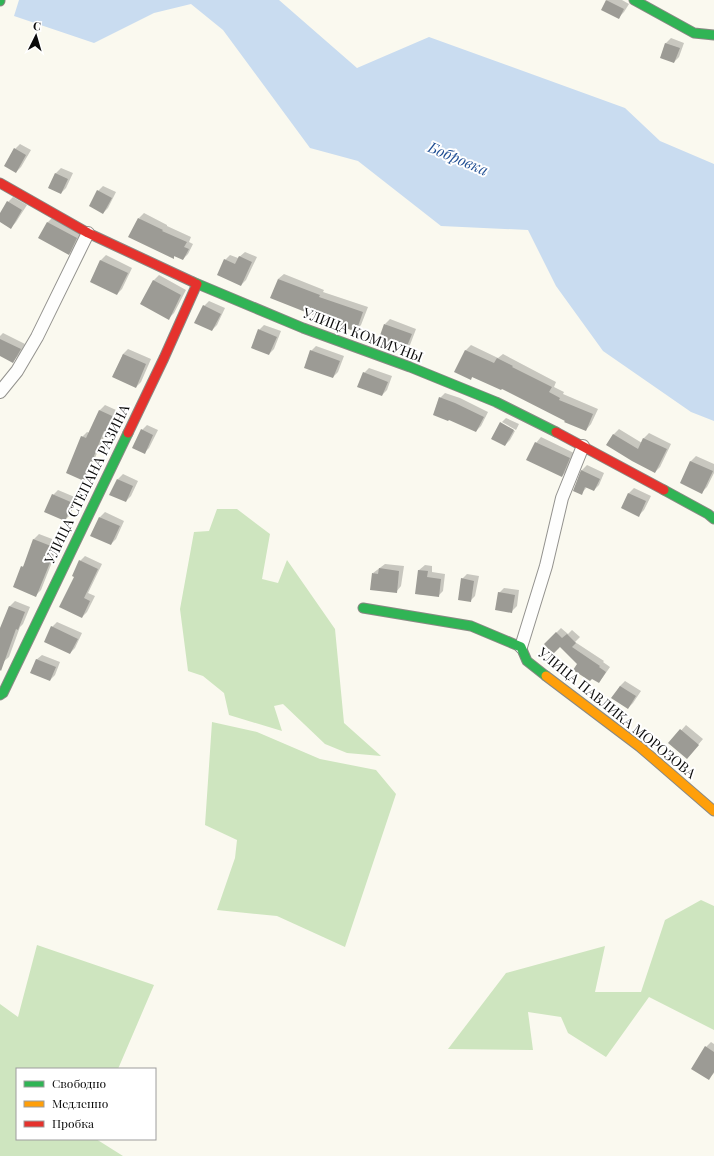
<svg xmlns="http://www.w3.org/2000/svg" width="714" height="1156" font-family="'Playfair Display',serif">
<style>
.forest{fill:#cee5bf}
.water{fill:#c9dcf0}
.shadow{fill:#0003}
.building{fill:#9c9b95}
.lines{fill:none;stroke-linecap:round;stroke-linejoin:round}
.street-casing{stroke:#93928e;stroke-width:14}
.fast-casing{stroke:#898984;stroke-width:11}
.slow-casing{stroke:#898984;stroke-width:11}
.jam-casing{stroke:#898984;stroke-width:11}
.street{stroke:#fefefd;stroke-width:12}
.fast{stroke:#30b455;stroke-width:9}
.slow{stroke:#ff9f0a;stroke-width:9}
.jam{stroke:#e5322d;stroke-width:9}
.labels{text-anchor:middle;stroke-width:4;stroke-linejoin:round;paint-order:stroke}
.street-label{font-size:14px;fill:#0b0b0b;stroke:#fff}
.water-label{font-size:15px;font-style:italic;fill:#1f4e93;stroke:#fff}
</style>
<rect width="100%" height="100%" fill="#faf9ef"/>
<path class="forest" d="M217,509h20l33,25 -8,45 16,4 9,-23 48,69 9,94 37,33 -34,-3 -22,-9 -42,-40 -9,2 8,25 -53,-16 -5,-22 -21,-17 -15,-5 -8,-62 14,-77 15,-1z
M212,722l45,10 63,27 56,11 20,24 -51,153 -68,-31 -60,-6 18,-52 2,-18 -32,-15z
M701,900l13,6v124l-65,-33 -43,60 -38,-24 -7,-16 -33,-5 5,38 -85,-1 58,-76 99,-27 -10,46h46l24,-72z
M37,945l117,40 -36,84h-101v70h79l27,17h-123v-152l18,13z"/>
<path class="water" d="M19,0h260l78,68 72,-31 196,71 35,33 54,23v257l-23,-9 -88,-61 -47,-65 -28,-56 -87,-4 -83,-65 -48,-13 -87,-118 -32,-26 -37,9 -60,30 -80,-27z"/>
<path class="shadow" d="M607,0h15l7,4 -5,8 -5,5 -16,-8z
M671,38l13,5 -5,14 -5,5 -13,-5 5,-14z
M20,144l11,6 -10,17 -5,5 -1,-23z
M61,168l12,5 -7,15 -5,5 -12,-5 7,-15z
M103,186l13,6 -8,16 -5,5 -5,-22z
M13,197l14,8 -11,17 -5,6 -11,-7v-6l8,-13z
M144,213l23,12v1l24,11 -2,5 4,2 -5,10 -5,5 -8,-3 -2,1 -34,-39z
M53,217l28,16 -7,16 -5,5 -30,-17 9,-15z
M245,252l12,5 -11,23 -5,5 -16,-25 5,-5 8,3z
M106,255l26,13 -10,21 -5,5 -26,-13 10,-21z
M284,274l40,16 -1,2 45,15 -7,18 -5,5 -78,-51z
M159,275l27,15 -12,23 -5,5 -27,-14 12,-24z
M209,301l16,7 -8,17 -5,5 -8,-24z
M390,319l26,10 -6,16 -5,5 -20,-26z
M264,325l17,6 -7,18 -5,5 -10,-24z
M3,333l22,11 -7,12 -5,5 -13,-6v-19z
M471,345l27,13 5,-4 53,28 -2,5 10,5 -1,2 35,15 -7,15 -5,6 -84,-42 -29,-12 -2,2 -15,-6 10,-22z
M316,346l28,10 -6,16 -5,5 -22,-26z
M128,349l23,10 -10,23 -5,5 -22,-10 9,-23z
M369,368l23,8 -5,14 -5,5 -18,-22z
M445,393l15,5 28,14 -7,14 -5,5 -36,-33z
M105,405l20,9 -6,15 -5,5 -7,-4 -19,44 -5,5 -1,-42 5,-5 3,1 10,-23z
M506,418l13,6 -3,6 -14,-8z
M501,422v2l14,7 -5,9 -5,5 -13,-7z
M147,425l11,5 -9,18 -5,5 -2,-23z
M619,429l23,14 2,-5 5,-5 22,11 -11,23 -5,5 -48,-27 7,-11z
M541,437l33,16 -7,18 -5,5 -26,-33z
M696,456l18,8v9l-7,14 -5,5 -20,-9 9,-22z
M587,465l17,8 -5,12 -5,5 -7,-3 -6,7 -7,-4 8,-20z
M123,474l15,7 -7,15 -5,5 -8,-22z
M634,488l17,8 -7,14 -5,5 -17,-7 7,-15z
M58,490l19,8 -7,17 -5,5 -12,-25z
M105,512l19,9 -8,18 -5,5 -11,-27z
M39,534l21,8 -19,48 -5,5 -14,-28 3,-2 9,-26z
M85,556l17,8 -14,29 7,3 -8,16 -5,5 -7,-41 5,-15z
M385,564l19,2 -3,20 -5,6 -23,-19z
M425,565l7,1v6l13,2 -2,17 -5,5 -21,-2 2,-24z
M467,574l12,2 -4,20 -5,5 -8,-22z
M504,588l15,2 -2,16 -6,6 -12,-19z
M15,601l15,6 -7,17 -3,3 -11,30 -6,5 -3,-1v-30l10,-25z
M57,622l25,11 -7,15 -5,5 -18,-26z
M561,628l7,6 4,-4 8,7 -5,5 29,19 -1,1 7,5 -7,10 -4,5 -39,-36 -15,-2z
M42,655l18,7 -5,13 -5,5 -14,-20z
M625,681l16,10 -8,12 -5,5 -15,-10 7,-12z
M686,725l17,14 -11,13 -22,-9z
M711,1042l3,2v29l-6,6 -2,-32z"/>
<path class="building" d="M606,0l18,9 -5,10 -18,-9z
M665,43l15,5 -6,15 -14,-5z
M14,148l12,7 -10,18 -12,-7z
M55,173l13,6 -7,15 -13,-6z
M97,190l15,8 -9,16 -14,-8z
M7,201l15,9 -11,19 -11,-7v-9z
M138,218l25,12 -1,1 25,11 -3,5 5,2 -6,11 -9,-4v3l-46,-22z
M47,222l30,16 -8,17 -31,-17z
M239,256l13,6 -11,24 -24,-11 7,-16 11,5z
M100,260l28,13 -11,22 -27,-13z
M278,279l42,16 -1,2 44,15 -7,20 -86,-34z
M153,280l28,15 -12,25 -29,-16z
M203,305l18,9 -9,17 -18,-8z
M384,324l28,10 -7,17 -27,-10z
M258,329l19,8 -8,18 -18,-7z
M0,339l21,10 -8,14 -13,-7z
M310,350l30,11 -7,17 -29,-10z
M465,350l29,13 3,-5 16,8 -1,1 40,20 -3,5 11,6 -1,2 34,14 -7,17 -22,-9 1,-1 -63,-32 -1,1 -29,-13 -1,3 -17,-8z
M123,354l23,10 -10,24 -24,-11z
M363,372l25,10 -6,14 -25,-9z
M439,397l16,6 29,14 -8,15 -27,-12 -1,1 -15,-6z
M99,410l22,10 -7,15 -10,-4 -20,50 -18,-8 15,-37 5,2z
M500,422l14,8 -9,16 -14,-7z
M141,429l12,6 -8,19 -13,-6z
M613,434l25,15 5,-11 24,11 -12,24 -23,-12 -26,-16z
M535,442l35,16 -8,19 -36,-17z
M690,461l23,10 -11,23 -22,-11z
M581,470l19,9 -6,12 -9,-4 -3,8 -9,-4z
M117,479l16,7 -7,16 -17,-7z
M628,493l18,8 -7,16 -18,-9z
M52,494l21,9 -8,18 -21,-9z
M99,517l21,9 -9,19 -21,-9z
M33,539l23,9 -20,49 -23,-10 8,-21 2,1z
M79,560l19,9 -14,29 6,3 -8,17 -23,-11 15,-30 -2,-1z
M379,568l20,3 -2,22 -27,-3 2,-17 6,1z
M418,570l10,1 -1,6 14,2 -2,18 -24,-3z
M461,578l13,3 -3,21 -13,-2z
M498,592l17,3 -3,18 -17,-3z
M9,606l16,6 -7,18 -2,-1 -15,42 -1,-1v-42z
M51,626l27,13 -8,15 -26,-12z
M556,632l6,6 5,-4 9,9 -4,4 28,19 -1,1 7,5 -7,11 -7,-4 -2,2 -17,-11 4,-6 -17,-17 -7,7 -9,-10z
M36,659l20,8 -6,14 -20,-8z
M620,686l16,10 -8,13 -17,-11z
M680,729l19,16 -12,14 -19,-16z
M705,1046l9,6v20l-5,8 -18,-11z"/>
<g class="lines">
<defs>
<path id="street" d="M0,392l17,-21 20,-34 51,-104
M521,647l25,-81 16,-68 21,-52"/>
<path id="fast" d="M0,0v1
M634,0l60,33 20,2
M193,282l110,46 107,39 86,35 60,30
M664,490l44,24 6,5
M363,608l108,18 50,21 6,14 19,15
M0,695l3,-2 125,-260"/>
<path id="slow" d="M546,676l94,71 74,64"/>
<path id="jam" d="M0,183l88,50 105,49
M556,432l108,58
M128,433l36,-75 33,-74"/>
</defs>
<use href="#street" class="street-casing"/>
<use href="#fast" class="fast-casing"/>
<use href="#slow" class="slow-casing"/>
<use href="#jam" class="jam-casing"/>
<use href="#street" class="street"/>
<use href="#fast" class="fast"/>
<use href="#slow" class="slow"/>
<use href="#jam" class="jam"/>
</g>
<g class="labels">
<g class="street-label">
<text transform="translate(363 335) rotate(21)" y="5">УЛИЦА КОММУНЫ</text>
<text transform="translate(87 484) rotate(-64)" y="5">УЛИЦА СТЕПАНА РАЗИНА</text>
<text transform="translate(617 713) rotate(39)" y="5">УЛИЦА ПАВЛИКА МОРОЗОВА</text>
</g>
<g class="water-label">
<text transform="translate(458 159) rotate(23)" y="5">Бобровка</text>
</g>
</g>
<rect x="16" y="1068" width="140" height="72" fill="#ffffff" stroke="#9d9d9d"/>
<rect x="24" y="1081" width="20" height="6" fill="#30b455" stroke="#9d9d9d"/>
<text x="52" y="1088" font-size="12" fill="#0b0b0b">Свободно</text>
<rect x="24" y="1101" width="20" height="6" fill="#ff9f0a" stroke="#9d9d9d"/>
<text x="52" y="1108" font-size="12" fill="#0b0b0b">Медленно</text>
<rect x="24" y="1121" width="20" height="6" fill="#e5322d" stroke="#9d9d9d"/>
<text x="52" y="1128" font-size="12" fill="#0b0b0b">Пробка</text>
<g transform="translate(36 36) rotate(5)" stroke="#ffffff" stroke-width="3" paint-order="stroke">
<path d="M0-3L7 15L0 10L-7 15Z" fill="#0b0b0b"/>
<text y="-6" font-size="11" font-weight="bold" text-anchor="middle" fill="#0b0b0b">С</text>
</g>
</svg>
